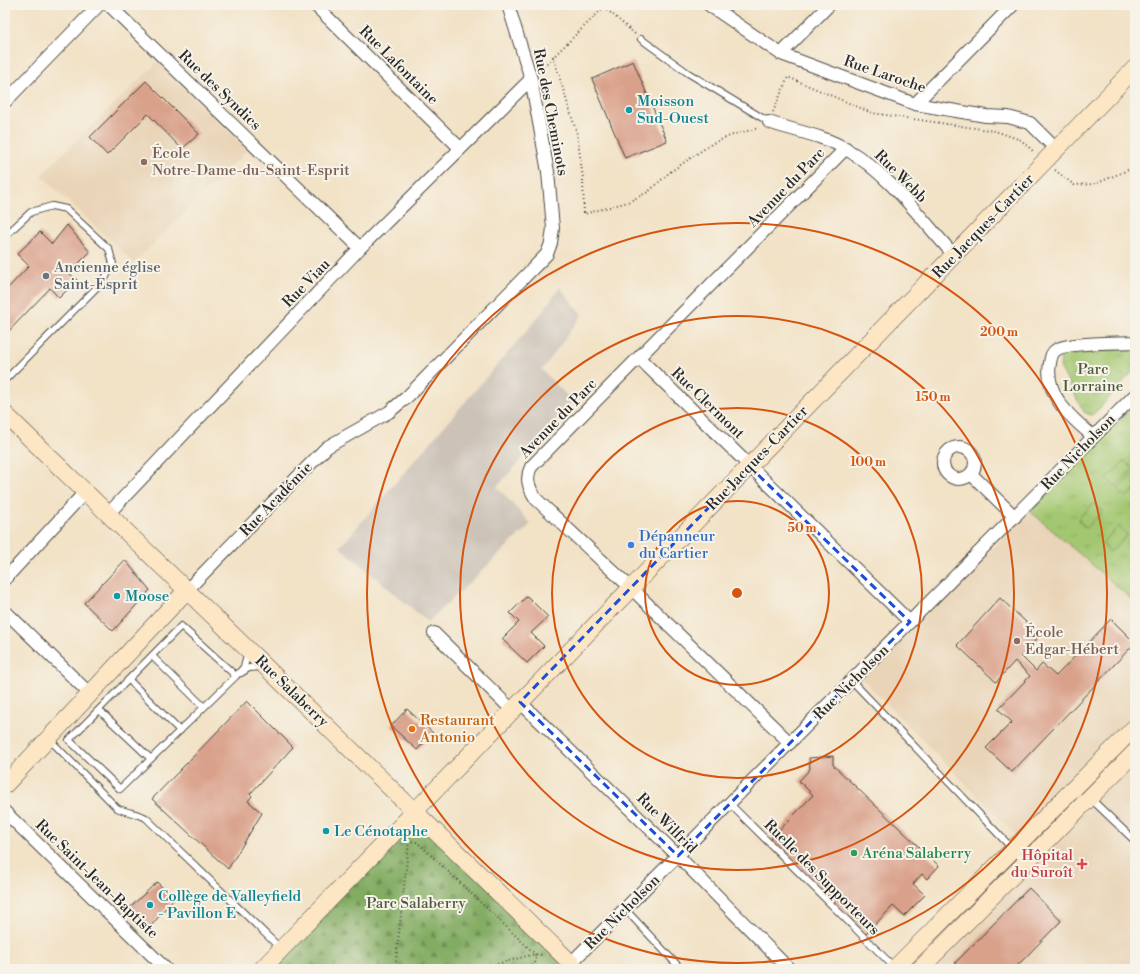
<svg xmlns="http://www.w3.org/2000/svg" width="1140" height="974" font-family="'Libre Bodoni',serif">
<style>
.built{fill:#e9d4b7}
.industrial{fill:#ccc2b8}
.grass{fill:url(#grass-tufts);stroke:#67794e}
.forest{fill:url(#forest-firs);stroke:#566c46}
.pitch{fill:#a3c770;stroke:#67794e}
.building{fill:#d9a08a}
.lines{fill:none;stroke-linecap:round;stroke-linejoin:round}
.lane-casing{stroke:#494642;stroke-width:8}
.street-casing{stroke:#494642;stroke-width:14}
.secondary-casing{stroke:#494642;stroke-width:18}
.path{stroke:#494642;stroke-width:2;stroke-dasharray:1 3;stroke-linecap:butt}
.lane{stroke:#fff;stroke-width:6}
.street{stroke:#fff;stroke-width:12}
.secondary{stroke:#fce6c4;stroke-width:17}
.marked{fill:none;stroke:#1d4ed8;stroke-width:3;stroke-dasharray:8 5;stroke-linejoin:round}
.ring{fill:none;stroke:#d5540f;stroke-width:2}
.culture-dot{fill:#0f9aa8;stroke:#f7f3e8;stroke-width:1.5}
.education-dot{fill:#8d6e63;stroke:#f7f3e8;stroke-width:1.5}
.worship-dot{fill:#6b7280;stroke:#f7f3e8;stroke-width:1.5}
.shop-dot{fill:#3f7fe0;stroke:#f7f3e8;stroke-width:1.5}
.food-dot{fill:#e8710a;stroke:#f7f3e8;stroke-width:1.5}
.leisure-dot{fill:#2e9e5b;stroke:#f7f3e8;stroke-width:1.5}
.health-dot{fill:#e0444e;stroke:#f7f3e8;stroke-width:1.5}
.labels{text-anchor:middle;stroke-width:4;stroke-linejoin:round;paint-order:stroke}
.street-label{font-size:15px;fill:#2b2b2b;stroke:#f7f3e8}
.culture-label{font-size:15px;fill:#0d838f;stroke:#f7f3e8;text-anchor:start}
.education-label{font-size:15px;fill:#785e54;stroke:#f7f3e8;text-anchor:start}
.worship-label{font-size:15px;fill:#5b616d;stroke:#f7f3e8;text-anchor:start}
.park-label{font-size:15px;fill:#4f5a40;stroke:#f7f3e8}
.shop-label{font-size:15px;fill:#366cbe;stroke:#f7f3e8;text-anchor:start}
.food-label{font-size:15px;fill:#c56008;stroke:#f7f3e8;text-anchor:start}
.leisure-label{font-size:15px;fill:#27864d;stroke:#f7f3e8;text-anchor:start}
.health-label{font-size:15px;fill:#be3a42;stroke:#f7f3e8;text-anchor:end}
.centre{fill:#d5540f;stroke:#f7f3e8;stroke-width:2}
.ring-label{font-size:12px;text-anchor:middle;font-weight:bold;fill:#d5540f;stroke:#f7f3e8;stroke-width:4;stroke-linejoin:round;paint-order:stroke}
</style>
<defs>
<pattern id="grass-tufts" width="24" height="20" patternUnits="userSpaceOnUse"><rect width="24" height="20" fill="#a3c770"/><path d="M3 7l-1-3M5 7V3M7 7l1-3M15 17l-1-3M17 17v-4M19 17l1-3" fill="none" stroke="#8cab61"/></pattern>
<pattern id="forest-firs" width="22" height="20" patternUnits="userSpaceOnUse"><rect width="22" height="20" fill="#82ac62"/><path d="M5 1l3.5 6h-7zM16 11l3.5 6h-7z" fill="#6b8c51"/></pattern>
</defs>
<rect width="100%" height="100%" fill="#f7f3e8"/>
<filter id="ink" filterUnits="userSpaceOnUse"><feTurbulence type="fractalNoise" baseFrequency=".025" numOctaves="2"/><feDisplacementMap in="SourceGraphic" scale="8" xChannelSelector="R" yChannelSelector="G"/><feConvolveMatrix kernelMatrix="1 2 1 2 8 2 1 2 1" color-interpolation-filters="sRGB"/></filter>
<filter id="wash" filterUnits="userSpaceOnUse"><feTurbulence type="fractalNoise" baseFrequency=".012" numOctaves="4" result="noise"/><feDisplacementMap in="SourceGraphic" scale="16" xChannelSelector="R" yChannelSelector="G"/><feGaussianBlur stdDeviation="0.9" result="paint"/><feColorMatrix in="noise" values="0 0 0 0 0 0 0 0 0 0 0 0 0 0 0 0 0 1.4 0 .05"/><feComposite in="paint" operator="in"/></filter>
<g filter="url(#wash)">
<rect width="100%" height="100%" fill="#f2e2c6"/>
<path class="built" d="M158,62l89,88 -113,113 -93,-88z
M1030,511l105,91v117l-116,119 -157,-159z
M1135,758v211h-212z"/>
<path class="industrial" d="M560,287l22,28 -40,55 30,31 -75,86 34,37 -103,98 -88,-75 201,-233z"/>
<path class="grass" d="M1125,348l10,1v20l-37,41 -7,5 -7,-3 -24,-45 1,-9 5,-5z
M1135,404v198l-105,-91z"/>
<path class="forest" d="M415,810l151,159h-304z"/>
<path class="pitch" d="M1125,461l8,8 -18,17 -8,-8z
M1135,472v17l-9,8 -8,-8z
M1094,503l9,8 -17,17 -8,-9z
M1119,526l8,9 -17,17 -8,-9z"/>
<g id="blocks">
<path class="building" d="M633,61l34,80 -42,17 -33,-79z
M146,81l53,53 -17,15 -34,-35 -41,41 -17,-18z
M67,225l23,27 -21,21 8,7 -18,18 -9,-10 -44,46 -1,-43 24,-25 -12,-12 23,-22 12,12z
M125,560l25,30 -37,41 -29,-28z
M527,596l21,21 -17,16 13,13 -17,17 -25,-24 17,-17 -9,-9z
M1000,598l40,37 -19,21 15,15 6,-7 14,12 55,-57 24,24 -123,129 -26,-24 26,-26 -14,-13 32,-33 -15,-15 -19,21 -39,-37z
M247,701l46,46 -43,47 2,2 -4,5 14,12 -34,56 -76,-70z
M407,709l26,24 -16,17 -26,-24z
M833,756v9l106,101 -12,13 -5,-5 -9,10 12,11 -21,21 -11,-10 -27,28 -96,-94 43,-45 -14,-14 11,-12 -1,-11z
M157,882l16,17 -26,32 -21,-20z
M1029,888l32,33 -47,48h-5l-4,-3 -3,3h-41l-6,-6z"/>
</g>
</g>
<g filter="url(#ink)">
<use href="#blocks" fill-opacity="0" stroke="#494642" stroke-width="1"/>
<g class="lines">
<defs>
<path id="lane" d="M641,39l47,34 81,49
M5,236l26,-24 21,-6 14,3 43,40 4,15 -9,16 -99,100
M152,656l52,51
M241,673l8,-5 12,-1
M236,676l-55,-50 -112,114 51,49 116,-113 8,-9 4,-15
M129,680l51,51
M852,681l173,181
M99,710l52,49
M50,740l67,68c10,5 20,5 29,10l135,131
M1090,798l45,43
M730,804l165,164
M625,909l56,60"/>
<path id="street" d="M109,5l251,243
M315,5l145,143
M709,5l72,49 134,50 71,12 22,1 22,6 26,26
M781,54l48,-49
M5,102l94,-97
M915,104l98,-99
M769,122c25,9 53,13 77,27 41,23 76,71 108,106
M639,358l271,264
M1093,436c-22,-18 -49,-41 -43,-73 1,-5 1,-10 6,-13 10,-8 64,-7 79,-8
M943 463a16 16 0 1 1 32 0a16 16 0 1 1-32 0Z
M971,474l44,43
M108,514l252,-266 171,-169
M5,579l80,-87
M187,590l140,-143 62,-35 18,-15 140,-143 4,-11 2,-15 -5,-56 -17,-93 -23,-74
M5,611l85,83
M434,633l78,77
M520,702l158,154 111,113
M790,743l-159,-155 -95,-89c-7,-11 -11,-20 -5,-32 104,-107 210,-212 315,-319
M5,812l161,157
M571,963l564,-568"/>
<path id="secondary" d="M5,414l572,555
M5,785l182,-195
M262,969l873,-901
M894,969l241,-242
M920,969l215,-217"/>
</defs>
<use href="#lane" class="lane-casing"/>
<use href="#street" class="street-casing"/>
<use href="#secondary" class="secondary-casing"/>
<path class="path" d="M604,7l31,27
M553,56l24,78 6,44 1,36 44,-12 20,-10 22,-20 43,-29 22,-9 24,-6
M541,69l65,-64
M773,112l15,-35 84,36 123,18 26,9 13,12
M1055,170l19,15 21,-1 40,-17
M408,841l9,1 118,112 1,7 -5,8
M395,969l14,-128
M478,969l57,-15 6,1"/>
<use href="#lane" class="lane"/>
<use href="#street" class="street"/>
<use href="#secondary" class="secondary"/>
</g>
</g>
<path class="marked" d="M749,466l161,156 -232,234 -158,-154z"/>
<g class="ring">
<circle cx="737" cy="593" r="92"/>
<circle cx="737" cy="593" r="185"/>
<circle cx="737" cy="593" r="277"/>
<circle cx="737" cy="593" r="370"/>
</g>
<g class="culture-dot">
<circle cx="629" cy="110" r="4"/>
<circle cx="117" cy="596" r="4"/>
<circle cx="326" cy="831" r="4"/>
<circle cx="150" cy="905" r="4"/>
</g>
<g class="education-dot">
<circle cx="144" cy="162" r="4"/>
<circle cx="1017" cy="641" r="4"/>
</g>
<circle class="worship-dot" cx="46" cy="276" r="4"/>
<circle class="shop-dot" cx="631" cy="545" r="4"/>
<circle class="food-dot" cx="412" cy="729" r="4"/>
<circle class="leisure-dot" cx="854" cy="853" r="4"/>
<path class="health-dot" d="M1080 858h4v4h4v4h-4v4h-4v-4h-4v-4h4z"/>
<g class="labels">
<g class="street-label">
<text transform="translate(399 65) rotate(45)" y="5">Rue Lafontaine</text>
<text transform="translate(885 74) rotate(19)" y="5">Rue Laroche</text>
<text transform="translate(220 90) rotate(44)" y="5">Rue des Syndics</text>
<text transform="translate(551 112) rotate(79)" y="5">Rue des Cheminots</text>
<text transform="translate(901 176) rotate(45)" y="5">Rue Webb</text>
<text transform="translate(786 187) rotate(-46)" y="5">Avenue du Parc</text>
<text transform="translate(983 226) rotate(-46)" y="5">Rue Jacques-Cartier</text>
<text transform="translate(306 283) rotate(-46)" y="5">Rue Viau</text>
<text transform="translate(708 403) rotate(44)" y="5">Rue Clermont</text>
<text transform="translate(558 418) rotate(-46)" y="5">Avenue du Parc</text>
<text transform="translate(1078 452) rotate(-46)" y="5">Rue Nicholson</text>
<text transform="translate(757 458) rotate(-46)" y="5">Rue Jacques-Cartier</text>
<text transform="translate(276 499) rotate(-46)" y="5">Rue Académie</text>
<text transform="translate(851 682) rotate(-45)" y="5">Rue Nicholson</text>
<text transform="translate(292 691) rotate(44)" y="5">Rue Salaberry</text>
<text transform="translate(667 823) rotate(45)" y="5">Rue Wilfrid</text>
<text transform="translate(822 877) rotate(45)" y="5">Ruelle des Supporteurs</text>
<text transform="translate(97 879) rotate(44)" y="5">Rue Saint-Jean-Baptiste</text>
<text transform="translate(622 912) rotate(-45)" y="5">Rue Nicholson</text>
</g>
<g class="culture-label">
<text x="637" y="106">Moisson<tspan x="637" dy="17">Sud-Ouest</tspan></text>
<text x="125" y="601">Moose</text>
<text x="334" y="836">Le Cénotaphe</text>
<text x="158" y="901">Collège de Valleyfield<tspan x="158" dy="17">- Pavillon E</tspan></text>
</g>
<g class="education-label">
<text x="152" y="158">École<tspan x="152" dy="17">Notre-Dame-du-Saint-Esprit</tspan></text>
<text x="1025" y="637">École<tspan x="1025" dy="17">Edgar-Hébert</tspan></text>
</g>
<g class="worship-label">
<text x="54" y="272">Ancienne église<tspan x="54" dy="17">Saint-Esprit</tspan></text>
</g>
<g class="park-label">
<text x="1093" y="374">Parc<tspan x="1093" dy="17">Lorraine</tspan></text>
<text x="416" y="908">Parc Salaberry</text>
</g>
<g class="shop-label">
<text x="639" y="541">Dépanneur<tspan x="639" dy="17">du Cartier</tspan></text>
</g>
<g class="food-label">
<text x="420" y="725">Restaurant<tspan x="420" dy="17">Antonio</tspan></text>
</g>
<g class="leisure-label">
<text x="862" y="858">Aréna Salaberry</text>
</g>
<g class="health-label">
<text x="1073" y="860">Hôpital<tspan x="1073" dy="17">du Suroît</tspan></text>
</g>
</g>
<circle cx="737" cy="593" r="6" class="centre"/>
<g class="ring-label">
<text x="999" y="336">200 m</text>
<text x="933" y="401">150 m</text>
<text x="868" y="466">100 m</text>
<text x="802" y="532">50 m</text>
</g>
<rect width="1140" height="974" fill="none" stroke="#f7f3e8" stroke-width="20"/>
</svg>
